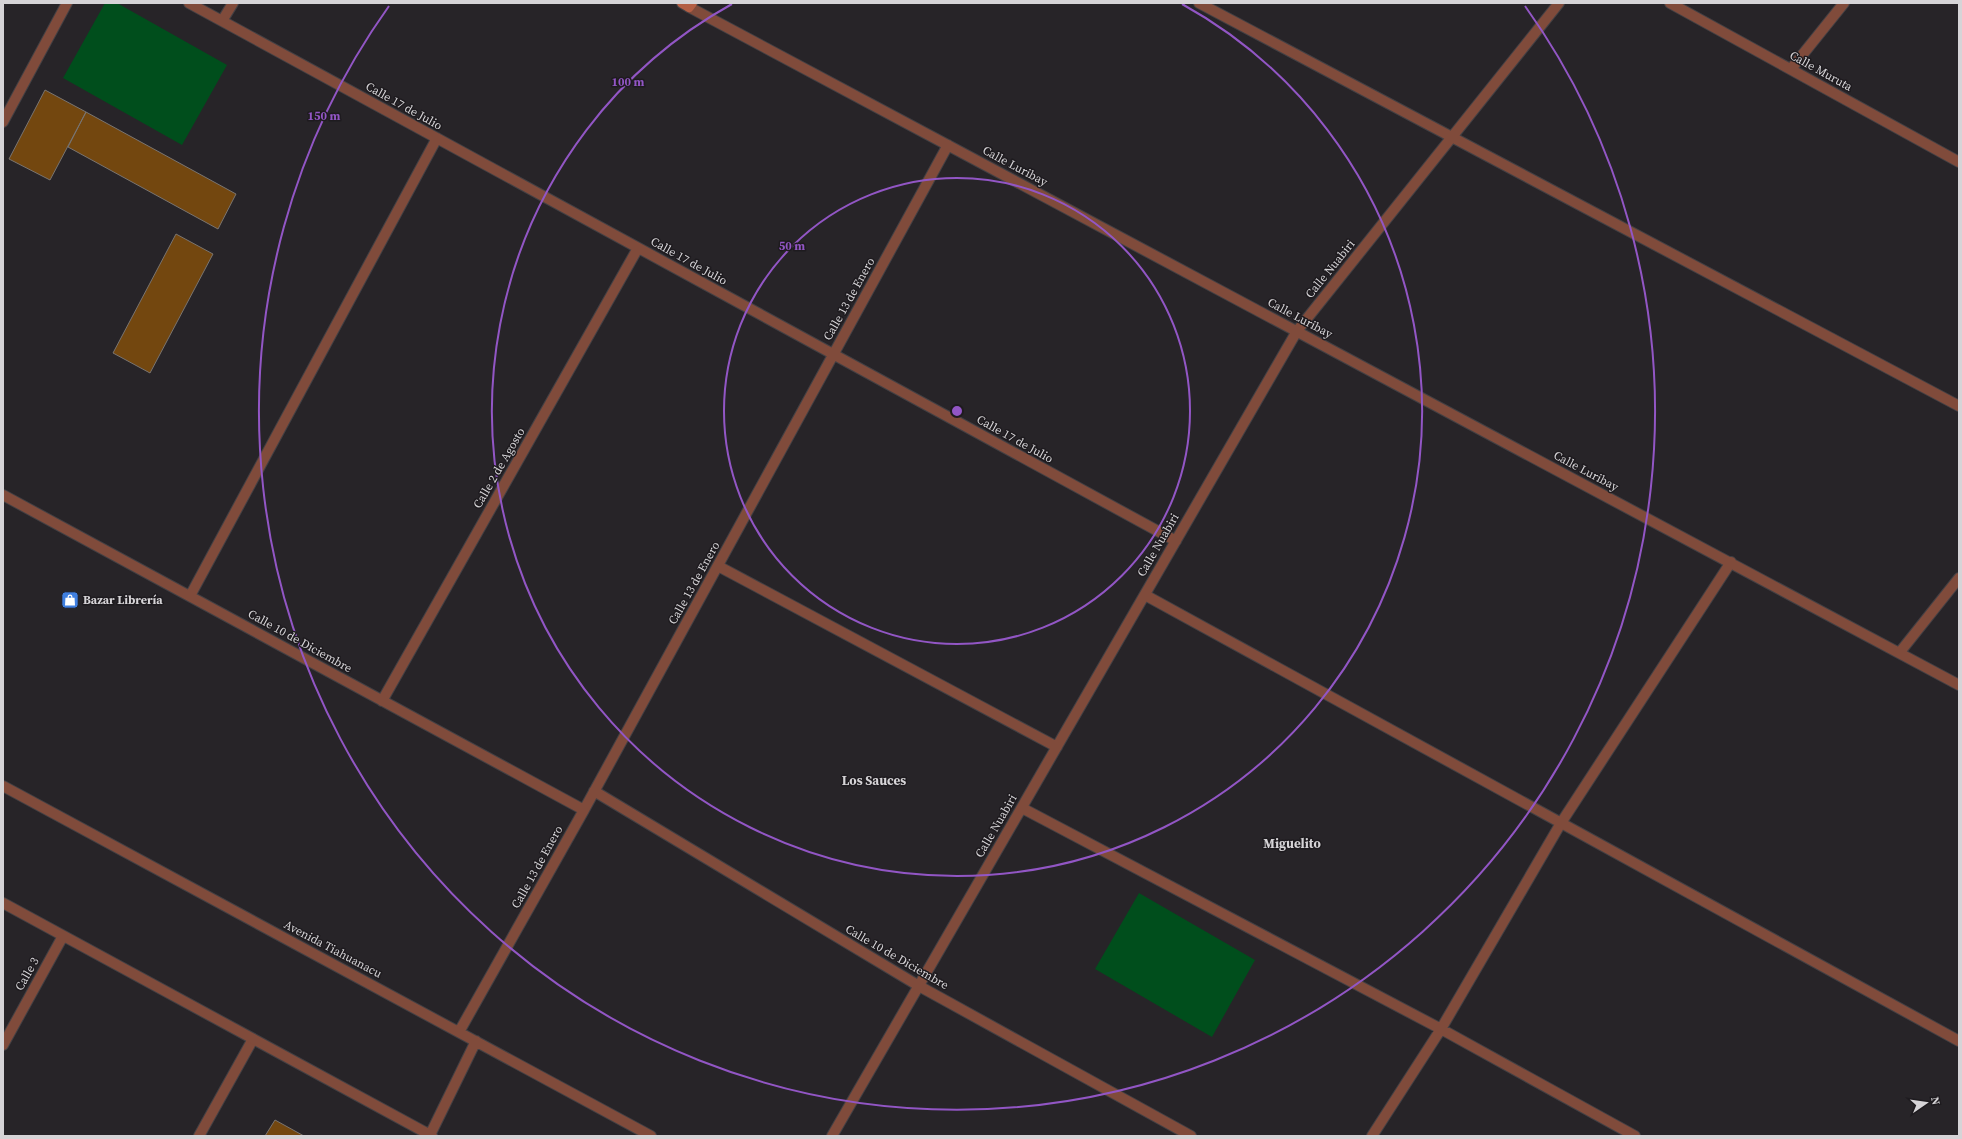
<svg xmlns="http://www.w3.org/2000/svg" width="1962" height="1139" font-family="'Source Serif 4',serif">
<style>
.green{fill:#004e1c}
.building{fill:#73470f;stroke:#797470}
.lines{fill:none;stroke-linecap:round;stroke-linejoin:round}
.lane-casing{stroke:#434044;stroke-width:12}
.street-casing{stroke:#434044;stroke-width:12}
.secondary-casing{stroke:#434044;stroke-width:12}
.lane{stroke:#804b3b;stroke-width:10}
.street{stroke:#804b3b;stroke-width:10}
.secondary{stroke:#b35e44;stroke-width:10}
.ring{fill:none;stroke:#9256c5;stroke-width:2}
.labels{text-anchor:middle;stroke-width:3;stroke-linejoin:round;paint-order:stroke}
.street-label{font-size:12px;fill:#d6d4d7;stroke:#1e1b1f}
.poi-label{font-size:12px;font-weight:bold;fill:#d6d4d7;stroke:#1e1b1f;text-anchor:start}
.neighbourhood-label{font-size:13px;font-weight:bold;fill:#d6d4d7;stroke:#1e1b1f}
.centre{fill:#9256c5;stroke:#1e1b1f;stroke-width:2}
.ring-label{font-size:12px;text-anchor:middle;font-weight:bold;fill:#9256c5;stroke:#1e1b1f;stroke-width:3;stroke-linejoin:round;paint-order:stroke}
</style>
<rect width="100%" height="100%" fill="#272428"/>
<path class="green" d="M105,3h12l110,62 -45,80 -119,-67z
M1139,893l116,67 -43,77 -117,-68z"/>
<path class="building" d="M45,90l41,22 -36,68 -41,-21z
M86,112l150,82 -18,35 -150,-82z
M176,234l37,20 -63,119 -37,-20z
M275,1120l29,16h-39z"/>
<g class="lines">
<defs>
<path id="lane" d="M199,1136l54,-97"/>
<path id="street" d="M189,3l987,538
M1199,3l760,403
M1670,3l289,159
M689,7l1270,678
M222,21l11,-18
M1791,69l53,-66
M3,122l64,-119
M3,495l581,315
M718,566l339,181
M1145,595l814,446
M190,596l247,-458
M1900,652l59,-74
M382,701l256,-453
M3,786l648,350
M594,791l325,195 272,150
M1022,808l419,221 194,107
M3,903l429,233
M459,1032l125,-222 364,-665
M3,1045l60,-109
M430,1135l46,-94
M832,1136l465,-805 262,-328
M1372,1136l69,-107 120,-206 170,-261"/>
<path id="secondary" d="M682,3l7,4 3,-4"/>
</defs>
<use href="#lane" class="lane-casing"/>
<use href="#street" class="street-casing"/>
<use href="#secondary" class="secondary-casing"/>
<use href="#lane" class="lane"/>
<use href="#street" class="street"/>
<use href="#secondary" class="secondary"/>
</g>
<g class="ring">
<circle cx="957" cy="411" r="233"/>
<path d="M1182 4A465 465 0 1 1 732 4"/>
<path d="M1525 6A698 698 0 1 1 389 6"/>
</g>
<defs>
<symbol id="shop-square" viewBox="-11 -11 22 22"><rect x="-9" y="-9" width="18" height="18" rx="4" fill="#3f7fe0" stroke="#1e1b1f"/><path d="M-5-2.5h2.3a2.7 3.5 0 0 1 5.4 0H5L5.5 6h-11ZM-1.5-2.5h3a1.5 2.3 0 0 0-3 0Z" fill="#fff"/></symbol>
</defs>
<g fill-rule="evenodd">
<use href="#shop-square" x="60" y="590" width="20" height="20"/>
</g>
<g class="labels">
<g class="street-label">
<text transform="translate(1821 71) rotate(29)" y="4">Calle Muruta</text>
<text transform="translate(404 106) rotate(29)" y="4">Calle 17 de Julio</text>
<text transform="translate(1015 166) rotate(28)" y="4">Calle Luribay</text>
<text transform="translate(689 261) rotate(29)" y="4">Calle 17 de Julio</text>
<text transform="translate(1330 269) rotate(-51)" y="4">Calle Nuabiri</text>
<text transform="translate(849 299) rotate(-61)" y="4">Calle 13 de Enero</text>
<text transform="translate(1300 318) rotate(28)" y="4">Calle Luribay</text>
<text transform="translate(1015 439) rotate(29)" y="4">Calle 17 de Julio</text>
<text transform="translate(499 468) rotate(-60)" y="4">Calle 2 de Agosto</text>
<text transform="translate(1586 471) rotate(28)" y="4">Calle Luribay</text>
<text transform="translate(1158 545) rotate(-60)" y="4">Calle Nuabiri</text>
<text transform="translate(694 583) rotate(-61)" y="4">Calle 13 de Enero</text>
<text transform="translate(300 641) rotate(29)" y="4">Calle 10 de Diciembre</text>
<text transform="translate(996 826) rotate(-60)" y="4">Calle Nuabiri</text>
<text transform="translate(537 867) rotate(-61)" y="4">Calle 13 de Enero</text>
<text transform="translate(333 949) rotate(28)" y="4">Avenida Tiahuanacu</text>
<text transform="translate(897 957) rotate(30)" y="4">Calle 10 de Diciembre</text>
<text transform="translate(27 974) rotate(-61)" y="4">Calle 3</text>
</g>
<g class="poi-label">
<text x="83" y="604">Bazar Librería</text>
</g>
<g class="neighbourhood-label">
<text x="874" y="785">Los Sauces</text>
<text x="1292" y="848">Miguelito</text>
</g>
</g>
<circle cx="957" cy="411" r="6" class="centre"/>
<g class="ring-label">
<text x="628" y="86">100 m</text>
<text x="324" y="120">150 m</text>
<text x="792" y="250">50 m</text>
</g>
<rect width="1962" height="1139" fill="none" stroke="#d6d4d7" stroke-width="8"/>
<g transform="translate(1926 1103) rotate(77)" stroke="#1e1b1f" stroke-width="3" paint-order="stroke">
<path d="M0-3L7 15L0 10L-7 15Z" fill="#d6d4d7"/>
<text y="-6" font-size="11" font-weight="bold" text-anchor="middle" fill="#d6d4d7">N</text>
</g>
</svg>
